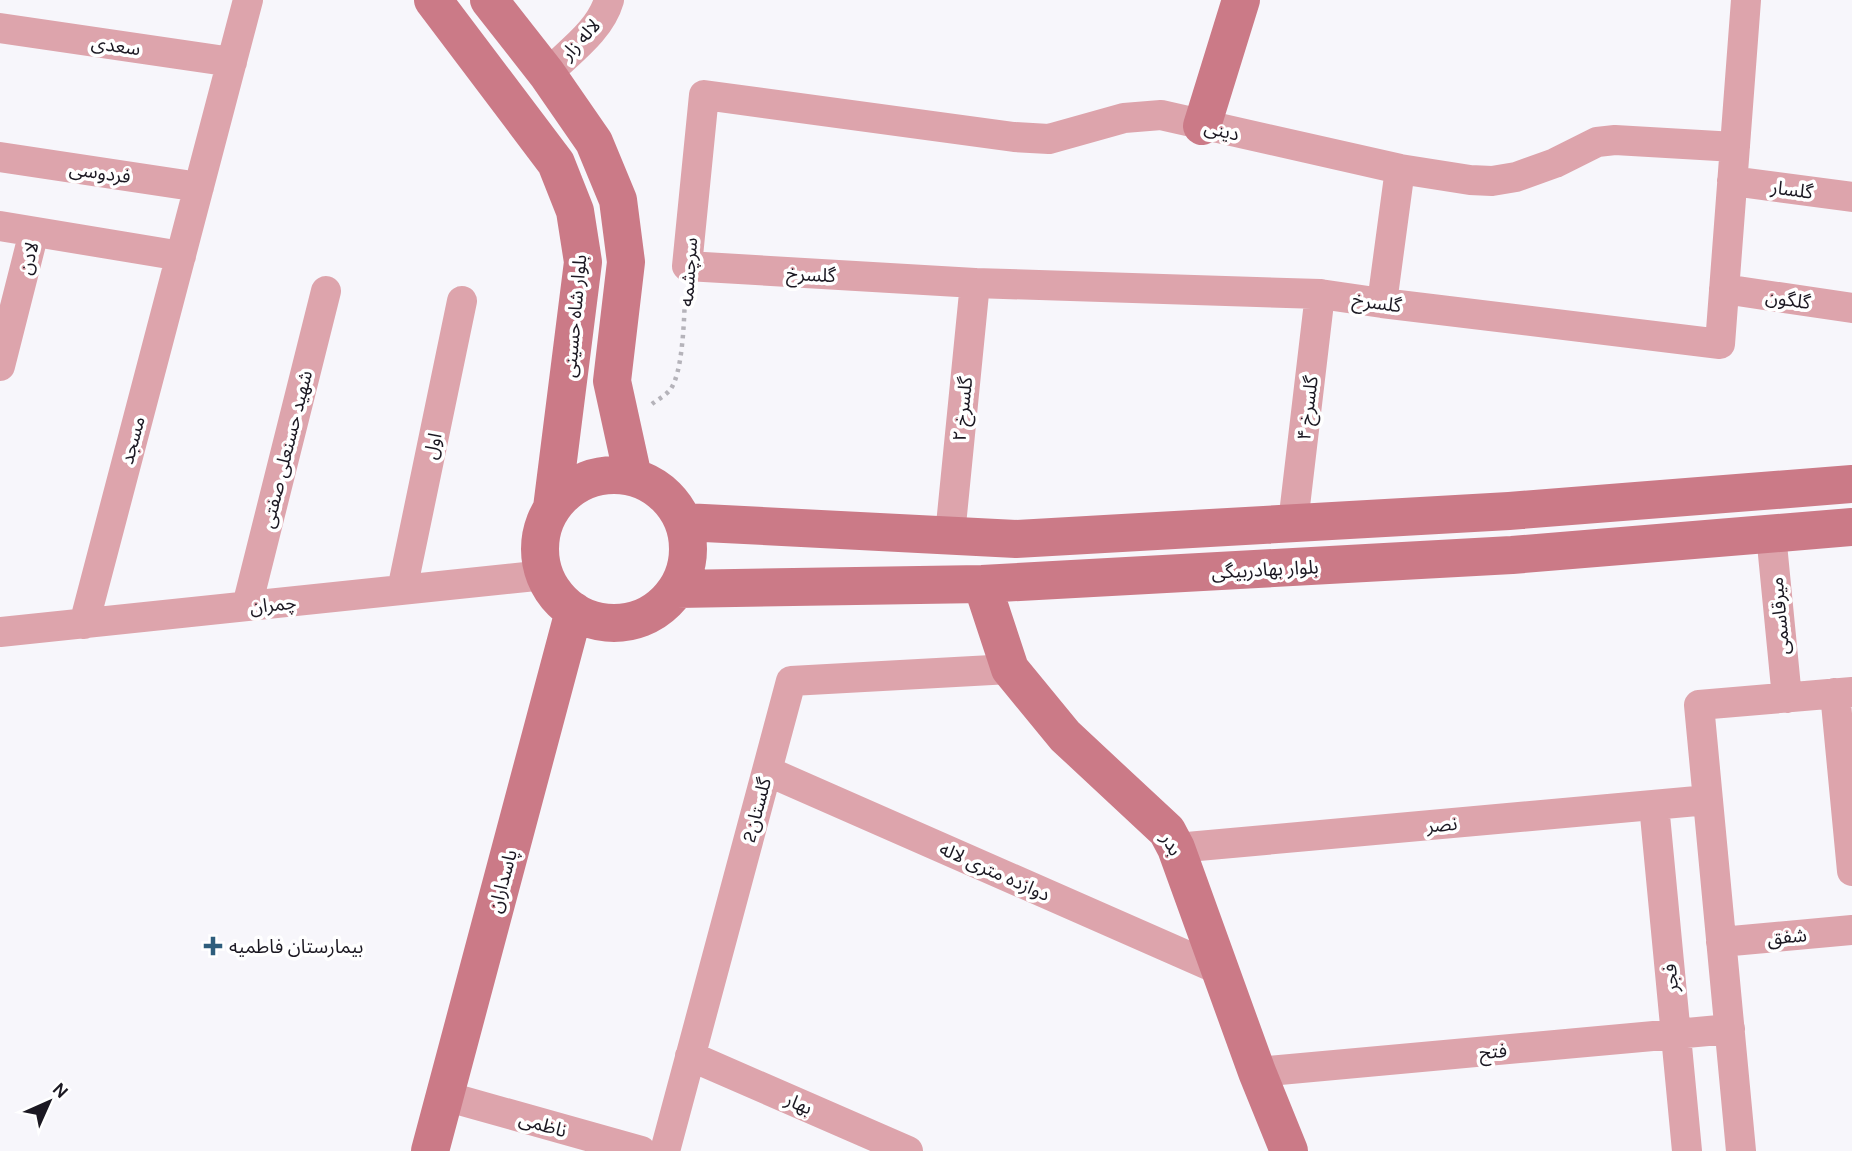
<svg xmlns="http://www.w3.org/2000/svg" width="1852" height="1151" font-family="Karla,'Noto Sans Arabic',sans-serif">
<style>
.lines{fill:none;stroke-linecap:round;stroke-linejoin:round}
.path{stroke:#b5b3ba;stroke-width:4.5;stroke-dasharray:3.5 5;stroke-linecap:butt}
.street{stroke:#dda4ac;stroke-width:30}
.secondary{stroke:#cb7a87;stroke-width:38}
.poi-dot{fill:#2e5d7c;stroke:#fff;stroke-width:2.5}
.labels{text-anchor:middle;stroke-width:7;stroke-linejoin:round;paint-order:stroke}
.street-label{font-size:19px;fill:#1b1822;stroke:#fff}
.poi-label{font-size:19px;fill:#1b1822;stroke:#fff;text-anchor:start}
</style>
<rect width="100%" height="100%" fill="#f7f6fb"/>
<g class="lines">
<path class="path" d="M652,404c5,-4 14,-9 18,-14 13,-17 14,-71 15,-93"/>
<path class="street" d="M0,28l232,34
M547,74c22,-22 53,-43 62,-74
M1735,147l-120,-7 -18,2 -42,21 -39,14 -24,4 -22,-1 -70,-11 -239,-54 -37,3 -75,21 -35,-2 -310,-42 -17,171 288,17 345,11 62,9 338,41 26,-344
M0,157l199,30
M1732,181l120,16
M0,226l181,30
M1724,289l128,19
M1382,303l18,-134
M0,366l34,-134
M1293,523l27,-229
M1771,534l16,164
M950,535l25,-252
M402,590l60,-289
M247,606l79,-315
M84,624l164,-624
M0,632l545,-57
M1835,693l17,178
M767,771l455,200
M1654,805l33,346
M1176,848l532,-48
M1721,942l131,-12
M690,1056l218,95
M1257,1072l473,-43
M445,1096l196,55
M665,1151l126,-470 219,-12
M1741,1151l-42,-446 153,-13"/>
<path class="secondary" d="M433,0l123,163 19,48 8,51 -31,246
M489,0l58,74 47,68 24,58 8,62 -14,119 21,96
M1202,126l39,-126
M540 549a74 74 0 1 1 148 0a74 74 0 1 1-148 0Z
M684,522l332,17 493,-28 343,-27
M982,584l28,85 55,67 102,95 9,17 81,224 32,79
M677,589l305,-5 530,-29 340,-28
M430,1151l144,-540"/>
</g>
<path class="poi-dot" d="M209.5 935.5h7v7h7v7h-7v7h-7v-7h-7v-7h7z"/>
<g class="labels">
<g class="street-label">
<text transform="translate(580 39) rotate(-47)" y="7">لاله زار</text>
<text transform="translate(116 45) rotate(8)" y="7">سعدی</text>
<text transform="translate(1222 130) rotate(13)" y="7">دینی</text>
<text transform="translate(100 172) rotate(8)" y="7">فردوسی</text>
<text transform="translate(1792 189) rotate(8)" y="7">گلسار</text>
<text transform="translate(28 258) rotate(-76)" y="7">لادن</text>
<text transform="translate(688 272) rotate(-86)" y="7">سرچشمه</text>
<text transform="translate(811 274) rotate(3)" y="7">گلسرخ</text>
<text transform="translate(1788 299) rotate(8)" y="7">گلگون</text>
<text transform="translate(1377 302) rotate(8)" y="7">گلسرخ</text>
<text transform="translate(574 316) rotate(-85)" y="7">بلوار شاه حسینی</text>
<text transform="translate(1307 408) rotate(-83)" y="7">گلسرخ ۴</text>
<text transform="translate(962 409) rotate(-84)" y="7">گلسرخ ۲</text>
<text transform="translate(132 440) rotate(-75)" y="7">مسجد</text>
<text transform="translate(432 446) rotate(-78)" y="7">اول</text>
<text transform="translate(286 449) rotate(-76)" y="7">شهید حسنعلی صفتی</text>
<text transform="translate(1265 569) rotate(-3)" y="7">بلوار بهادربیگی</text>
<text transform="translate(273 604) rotate(-6)" y="7">چمران</text>
<text transform="translate(1779 616) rotate(-95)" y="7">میرقاسمی</text>
<text transform="translate(756 810) rotate(-75)" y="7">گلستان2</text>
<text transform="translate(1442 824) rotate(-5)" y="7">نصر</text>
<text transform="translate(1172 844) rotate(61)" y="7">بدر</text>
<text transform="translate(995 871) rotate(24)" y="7">دوازده متری لاله</text>
<text transform="translate(502 881) rotate(-75)" y="7">پاسداران</text>
<text transform="translate(1787 936) rotate(-5)" y="7">شفق</text>
<text transform="translate(1670 978) rotate(-95)" y="7">فجر</text>
<text transform="translate(1493 1051) rotate(-5)" y="7">فتح</text>
<text transform="translate(799 1103) rotate(24)" y="7">بهار</text>
<text transform="translate(543 1124) rotate(16)" y="7">ناظمی</text>
</g>
<g class="poi-label">
<text x="229" y="953">بیمارستان فاطمیه</text>
</g>
</g>
<g transform="translate(49 1102) rotate(45)" stroke="#ffffff" stroke-width="5" paint-order="stroke">
<path d="M0-5L12 26L0 18L-12 26Z" fill="#1b1822"/>
<text y="-10" font-size="19" font-weight="bold" text-anchor="middle" fill="#1b1822">N</text>
</g>
</svg>
